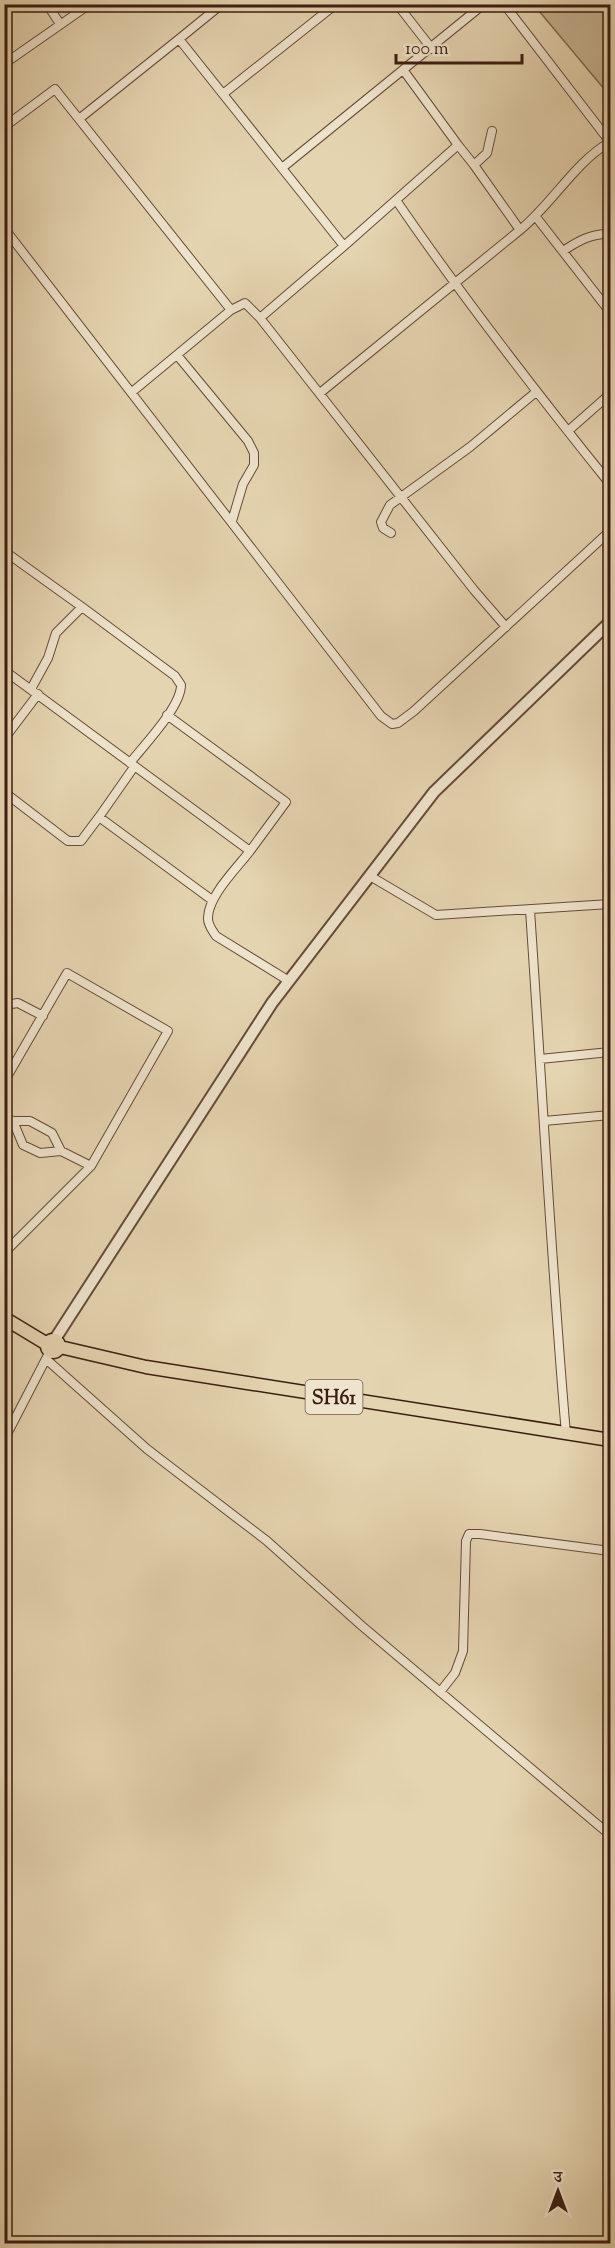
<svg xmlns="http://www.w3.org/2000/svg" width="615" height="2248" font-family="'Sorts Mill Goudy','Noto Serif Devanagari',serif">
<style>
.green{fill:#c8b595;stroke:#826954;stroke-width:1.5}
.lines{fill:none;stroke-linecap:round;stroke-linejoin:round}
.minor-casing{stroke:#664b3a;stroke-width:10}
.tertiary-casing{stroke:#664b3a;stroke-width:14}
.primary-casing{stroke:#3c1d12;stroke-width:15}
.minor{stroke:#eee3cc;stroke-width:8}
.tertiary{stroke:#eee3cc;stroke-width:10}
.primary{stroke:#e5d4b0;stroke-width:12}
.labels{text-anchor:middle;stroke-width:4.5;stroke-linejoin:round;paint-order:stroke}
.shield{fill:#eee3cc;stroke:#71584a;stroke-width:1.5}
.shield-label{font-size:20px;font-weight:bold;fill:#3c1d12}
</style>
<rect width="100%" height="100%" fill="#e5d4b0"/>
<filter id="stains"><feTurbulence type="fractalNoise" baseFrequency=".00333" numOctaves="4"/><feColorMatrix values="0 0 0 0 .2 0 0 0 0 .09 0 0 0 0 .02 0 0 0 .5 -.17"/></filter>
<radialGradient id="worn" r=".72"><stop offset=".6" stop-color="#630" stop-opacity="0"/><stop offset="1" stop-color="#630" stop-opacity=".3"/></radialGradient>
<path class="green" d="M534,5h76v91z"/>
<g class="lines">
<defs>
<path id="minor" d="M47,4l13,20
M397,4l35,45
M504,4l106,138
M179,39l43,-35
M4,64l86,-60
M223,94l113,-90
M79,119l100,-80 165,207 -84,72 -15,-15 -14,7
M4,127l51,-38 176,221 -99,82
M458,145l16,20
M282,168l202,-164
M396,200c67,98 140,192 214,284
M536,217l74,95
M4,228l377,488 11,8 6,-1 16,-12 196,-180
M520,230c32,-26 55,-68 90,-88
M344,246l114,-101 -54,-74
M563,251c15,-10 29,-18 47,-17
M260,318l214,272 32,37
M177,355l71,86 6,12v12l-11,19 -11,37
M320,393l200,-163 -46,-65 13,-12 5,-22
M568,431l42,-37
M391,533l-8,-5 -2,-6 9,-17 80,-58 66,-55
M4,551l78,56 -26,26 -8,25 -17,31
M82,607l93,69 6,9c0,22 -37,60 -51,78
M4,670l246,181c-13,17 -43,46 -42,68 0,6 4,11 8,17l73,45
M167,715l119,87 -36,49
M4,739l34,-45
M4,792l64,49h13l18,-24 113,83
M99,817l35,-50
M370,876l66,39 174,-11
M530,910c12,175 21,349 36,524
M4,1005l14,-2 25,13
M540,1059l70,-7
M4,1082l63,-109 101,58 -77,135 -81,81 -6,2
M4,1117l9,4 10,24 17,8 21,-2 30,15
M13,1121h17l22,12 9,18
M544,1121l66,-6
M46,1359l101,90 120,92 95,85 248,209
M4,1440l46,-89
M440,1692l15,-19 8,-22 3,-110 3,-7h11l130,17"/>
<path id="tertiary" d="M55,1339l217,-336 162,-211 176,-170"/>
<path id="primary" d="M4,1318l43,26
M47 1346a6 6 0 1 1 12 0a6 6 0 1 1-12 0Z
M60,1347l86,20 464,73"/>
</defs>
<use href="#minor" class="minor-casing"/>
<use href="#tertiary" class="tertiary-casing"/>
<use href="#primary" class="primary-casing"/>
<use href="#minor" class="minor"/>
<use href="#tertiary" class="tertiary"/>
<use href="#primary" class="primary"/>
</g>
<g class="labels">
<rect class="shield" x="305.5" y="1380" width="57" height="34" rx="4.5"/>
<g class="shield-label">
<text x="334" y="1404">SH61</text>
</g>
</g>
<rect width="615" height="2248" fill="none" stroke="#e5d4b0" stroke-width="24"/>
<rect x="6" y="6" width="603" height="2236" fill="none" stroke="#3c1d12" stroke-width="3"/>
<rect x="12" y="12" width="591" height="2224" fill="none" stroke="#3c1d12" stroke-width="1.5"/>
<g transform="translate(558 2191)" stroke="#eee3cc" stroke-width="4.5" paint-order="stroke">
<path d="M0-4.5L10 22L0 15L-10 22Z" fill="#3c1d12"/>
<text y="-9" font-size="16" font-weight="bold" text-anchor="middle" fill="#3c1d12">उ</text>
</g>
<path d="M396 54v9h126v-9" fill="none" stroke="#3c1d12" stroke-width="3"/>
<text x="405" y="54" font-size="18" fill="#3c1d12" stroke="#eee3cc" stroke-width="4.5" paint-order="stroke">100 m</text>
<rect width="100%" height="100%" filter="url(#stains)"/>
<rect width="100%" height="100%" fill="url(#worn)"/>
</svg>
